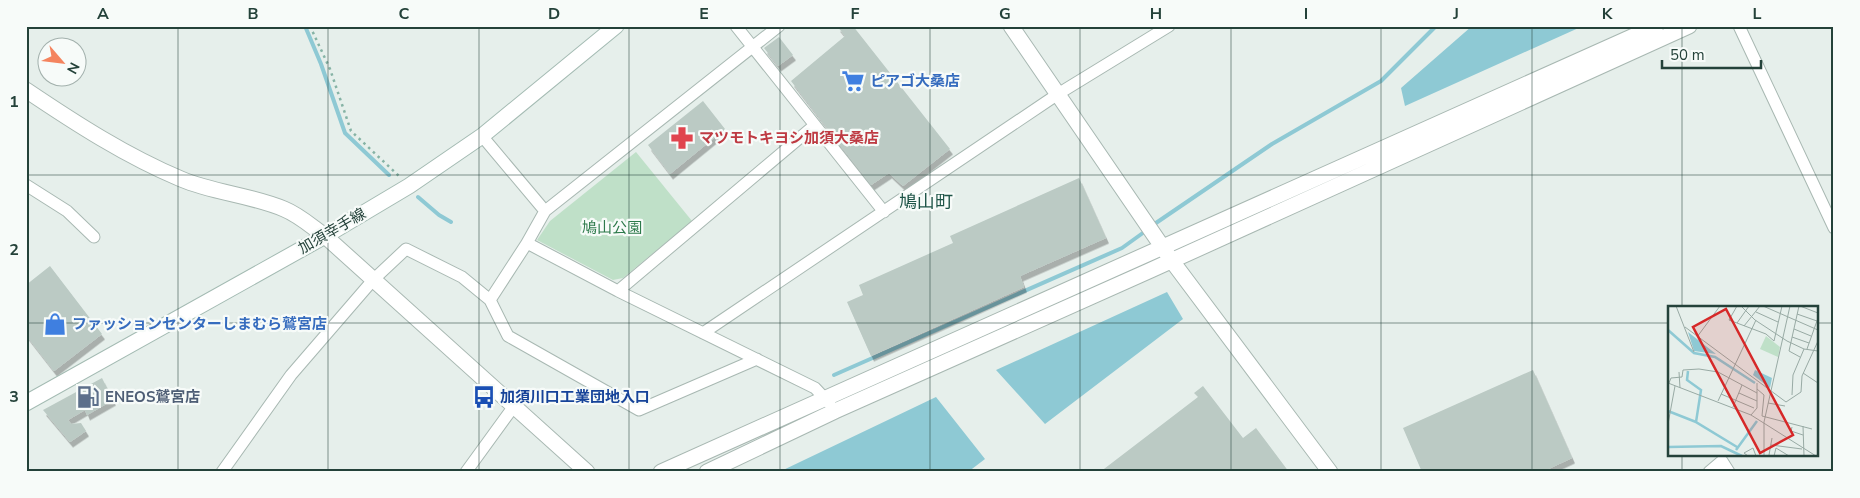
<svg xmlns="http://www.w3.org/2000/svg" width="1860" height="498" font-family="'Nunito Sans','Noto Sans JP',sans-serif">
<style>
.green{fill:#bfe0c8}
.water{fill:#8ec9d4}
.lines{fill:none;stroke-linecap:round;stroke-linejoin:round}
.stream{stroke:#8ec9d4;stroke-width:4}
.building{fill:#bbcac4;filter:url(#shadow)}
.minor-casing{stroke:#a8b8b2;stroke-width:13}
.tertiary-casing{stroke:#a8b8b2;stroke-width:17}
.secondary-casing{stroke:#a4bbb3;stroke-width:17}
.path{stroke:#86b3a5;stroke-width:2.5;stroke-dasharray:2.5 4;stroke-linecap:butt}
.minor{stroke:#fff;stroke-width:11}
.tertiary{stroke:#fff;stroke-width:15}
.secondary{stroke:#fff;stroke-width:15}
.grid{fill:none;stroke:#24423a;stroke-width:1;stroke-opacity:0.55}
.labels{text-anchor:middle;stroke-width:4.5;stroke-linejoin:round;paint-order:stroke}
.shop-label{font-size:15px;font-weight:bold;fill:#366cbe;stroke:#f7fbf9;text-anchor:start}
.health-label{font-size:15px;font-weight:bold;fill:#be3a42;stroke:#f7fbf9;text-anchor:start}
.park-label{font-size:15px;fill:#2d7a4b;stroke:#f7fbf9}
.street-label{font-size:15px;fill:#24423a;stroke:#f7fbf9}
.service-label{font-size:15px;font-weight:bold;fill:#4e5e75;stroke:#f7fbf9;text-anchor:start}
.transit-label{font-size:15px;font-weight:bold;fill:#164399;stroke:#f7fbf9;text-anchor:start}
.quarter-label{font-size:18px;fill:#1f5548;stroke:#f7fbf9}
.inset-river{fill:none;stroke:#8ec9d4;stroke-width:2.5}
.inset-road{fill:none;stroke:#98aaa4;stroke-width:1}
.view{fill:#d62828;fill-opacity:0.15;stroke:#d62828;stroke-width:2.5}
.inset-edge{fill:none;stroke:#24423a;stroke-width:2.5}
.neatline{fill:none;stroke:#24423a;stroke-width:2}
.grid-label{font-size:16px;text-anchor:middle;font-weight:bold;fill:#24423a}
</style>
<defs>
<filter id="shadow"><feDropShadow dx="3" dy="5.5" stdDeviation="0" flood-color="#0004"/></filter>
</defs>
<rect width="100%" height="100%" fill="#e6efeb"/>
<path class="green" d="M636,152l56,69 -69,57 -10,2 -76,-40 13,-19z"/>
<path class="water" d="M1472,26h111l-178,80 -4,-18z
M1167,292l16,27 -138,105 -49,-54z
M936,397l49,62 -17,13h-189z"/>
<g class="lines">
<path class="stream" d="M305,26l16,38 24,69 44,42
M418,197l21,18 12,7
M1153,225l119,-81 109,-63 55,-55
M834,375l288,-127 25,-18"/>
</g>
<path class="building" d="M837,26h16l97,123 -47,37 -14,-13 -18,12 -80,-104 54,-45z
M779,37l14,18 -15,11 -14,-18z
M703,101l22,28 -55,45 -22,-29z
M1079,178l27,60 -86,38 4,11 -153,69 -24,-54 16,-7 -4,-10 94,-42 -3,-7z
M50,266l52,68 -48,37 -28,-36v-50z
M1533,370l39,88 -30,14h-120l-19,-44z
M102,378l11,22 -26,15 -2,-5 -17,10 3,4 10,-1 5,8 -16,11 -27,-32z
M1203,386l40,52 13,-10 33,44h-189l98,-75 -4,-4z"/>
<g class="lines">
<defs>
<path id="minor" d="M736,26l148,186
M779,26l-234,185 -18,32 91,48 197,97 15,16
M1739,26l95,202
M482,136l63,75
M26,185l41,26 27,26
M618,291l197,-166
M490,300l37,-57
M703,333l355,-239 111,-68
M222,472l69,-97 82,-95 33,-31 56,28 28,23 18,36 131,74 118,-51
M466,472l48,-66
M1709,472l13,-11 7,11"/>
<path id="tertiary" d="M1011,26l161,235 158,211
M26,90c49,33 100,66 155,89 33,14 70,16 103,30 15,6 27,17 41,27l262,236
M661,472l995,-446
M707,472l128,-61 316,-141 538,-244"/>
<path id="secondary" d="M26,403l299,-167 84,-50 73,-50 134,-110"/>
</defs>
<use href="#minor" class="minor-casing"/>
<use href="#tertiary" class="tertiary-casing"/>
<use href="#secondary" class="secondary-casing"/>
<path class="path" d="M310,26l20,43 21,62 48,45"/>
<use href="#minor" class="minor"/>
<use href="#tertiary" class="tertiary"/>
<use href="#secondary" class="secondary"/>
</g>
<path class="grid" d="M178,26v446M328,26v446M479,26v446M629,26v446M780,26v446M930,26v446M1080,26v446M1231,26v446M1381,26v446M1532,26v446M1682,26v281M26,175h1808M26,323h1643M1816,323h18M1682,454v18"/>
<defs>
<symbol id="supermarket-bare" viewBox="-9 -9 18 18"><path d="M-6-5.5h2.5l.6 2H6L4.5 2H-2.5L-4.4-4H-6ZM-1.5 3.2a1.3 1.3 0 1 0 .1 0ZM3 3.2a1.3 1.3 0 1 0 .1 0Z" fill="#3f7fe0" stroke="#f7fbf9" stroke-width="2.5" paint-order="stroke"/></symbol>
<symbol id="pharmacy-bare" viewBox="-9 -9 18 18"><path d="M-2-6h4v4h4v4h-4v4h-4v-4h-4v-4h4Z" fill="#e0444e" stroke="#f7fbf9" stroke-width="2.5" paint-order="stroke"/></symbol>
<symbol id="shop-bare" viewBox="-9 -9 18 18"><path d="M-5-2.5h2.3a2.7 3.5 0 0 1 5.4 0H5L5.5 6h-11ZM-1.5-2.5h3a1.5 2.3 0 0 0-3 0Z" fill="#3f7fe0" stroke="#f7fbf9" stroke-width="2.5" paint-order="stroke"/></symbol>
<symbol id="fuel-bare" viewBox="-9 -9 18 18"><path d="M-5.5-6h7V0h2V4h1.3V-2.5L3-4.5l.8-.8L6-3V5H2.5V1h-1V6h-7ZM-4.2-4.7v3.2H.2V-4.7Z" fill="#5c6f8a" stroke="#f7fbf9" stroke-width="2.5" paint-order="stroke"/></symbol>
<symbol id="bus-bare" viewBox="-9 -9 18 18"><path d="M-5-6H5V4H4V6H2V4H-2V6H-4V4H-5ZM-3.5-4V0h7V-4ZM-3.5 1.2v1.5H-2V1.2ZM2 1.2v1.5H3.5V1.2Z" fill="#1a4fb4" stroke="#f7fbf9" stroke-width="2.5" paint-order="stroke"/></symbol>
</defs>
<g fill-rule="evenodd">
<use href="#supermarket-bare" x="837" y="65" width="32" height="32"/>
<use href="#pharmacy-bare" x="666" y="122" width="32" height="32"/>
<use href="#shop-bare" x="39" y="308" width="32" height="32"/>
<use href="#fuel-bare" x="72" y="381" width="32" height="32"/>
<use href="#bus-bare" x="468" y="381" width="32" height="32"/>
</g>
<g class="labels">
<g class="shop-label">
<text x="870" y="86">ピアゴ大桑店</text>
<text x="72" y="329">ファッションセンターしまむら鷲宮店</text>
</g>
<g class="health-label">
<text x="699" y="143">マツモトキヨシ加須大桑店</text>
</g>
<g class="park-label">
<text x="612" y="233">鳩山公園</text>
</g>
<g class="street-label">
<text transform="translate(332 231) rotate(-30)" y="5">加須幸手線</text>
</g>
<g class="service-label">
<text x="105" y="402">ENEOS鷲宮店</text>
</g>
<g class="transit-label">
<text x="500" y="402">加須川口工業団地入口</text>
</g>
<g class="quarter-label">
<text x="926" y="208">鳩山町</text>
</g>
</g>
<g transform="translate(1668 306)">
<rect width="150" height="150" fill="#e6efeb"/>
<path d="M98,30l14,11 -2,10 -18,-8z" fill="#bfe0c8"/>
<path d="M20,26l28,22 -22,-3zM87,64l17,8 -2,10 -17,-13z" fill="#8ec9d4"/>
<path class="inset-river" d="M0,24l26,23 21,4 40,26M20,65l-1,9 14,10 -5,32 41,25M0,105l28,11M0,141l53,-1 21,10M68,144l21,-29"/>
<path class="inset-road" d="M8,0l18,46M69,0l-8,14 37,14 8,7 8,-35M73,0l14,14 32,21 17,8 14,2M95,0l55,24M131,0l-10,45 11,6M132,0l18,7M88,6l22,10M129,8l20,7M69,17l12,-17M76,20l16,-20M17,21l101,75 15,-10 1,-16 16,-35M126,23l17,7M29,31l23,-31M124,31l17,6M139,43l11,-31M11,66l1,16M135,67l15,10M0,77l83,32 65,41M1,77l2,-5 11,-1 1,-7 16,-1 19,3 39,21M89,83l7,6 -2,21 50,13M71,87l18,8M53,88l33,14M124,89l1,-20 11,-26M50,95l38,-81M100,97l17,3M65,101l9,-22M83,109l6,-7v-25M0,118l7,-38M135,120l1,30M124,121l-1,4 12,4M103,139l31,4M101,149l3,-17M80,150l-4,-3 9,-5 3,8M96,150v-34l26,-116M106,150l2,-8 13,8"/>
<path class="view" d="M58,3l67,126 -33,18 -67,-126z"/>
<rect width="150" height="150" class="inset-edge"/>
</g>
<rect width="1860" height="498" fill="none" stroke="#f7fbf9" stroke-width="55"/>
<g transform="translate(62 62) rotate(118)"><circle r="24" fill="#f7fbf9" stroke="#a3b1ad"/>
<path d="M0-4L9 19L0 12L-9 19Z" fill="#f4845f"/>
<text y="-8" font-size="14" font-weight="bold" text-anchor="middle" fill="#24423a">N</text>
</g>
<path d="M1662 60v8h99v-8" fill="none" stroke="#24423a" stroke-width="2.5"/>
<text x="1670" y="60" font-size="15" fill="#24423a" stroke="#f7fbf9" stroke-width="4" paint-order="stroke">50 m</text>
<rect x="28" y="28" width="1804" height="442" class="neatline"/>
<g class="grid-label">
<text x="103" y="19">A</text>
<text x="253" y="19">B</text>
<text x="404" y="19">C</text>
<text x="554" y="19">D</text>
<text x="704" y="19">E</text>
<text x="855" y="19">F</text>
<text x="1005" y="19">G</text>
<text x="1156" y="19">H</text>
<text x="1306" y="19">I</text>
<text x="1456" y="19">J</text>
<text x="1607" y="19">K</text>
<text x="1757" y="19">L</text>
<text x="14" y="107">1</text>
<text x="14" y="255">2</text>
<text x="14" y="402">3</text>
</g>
</svg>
